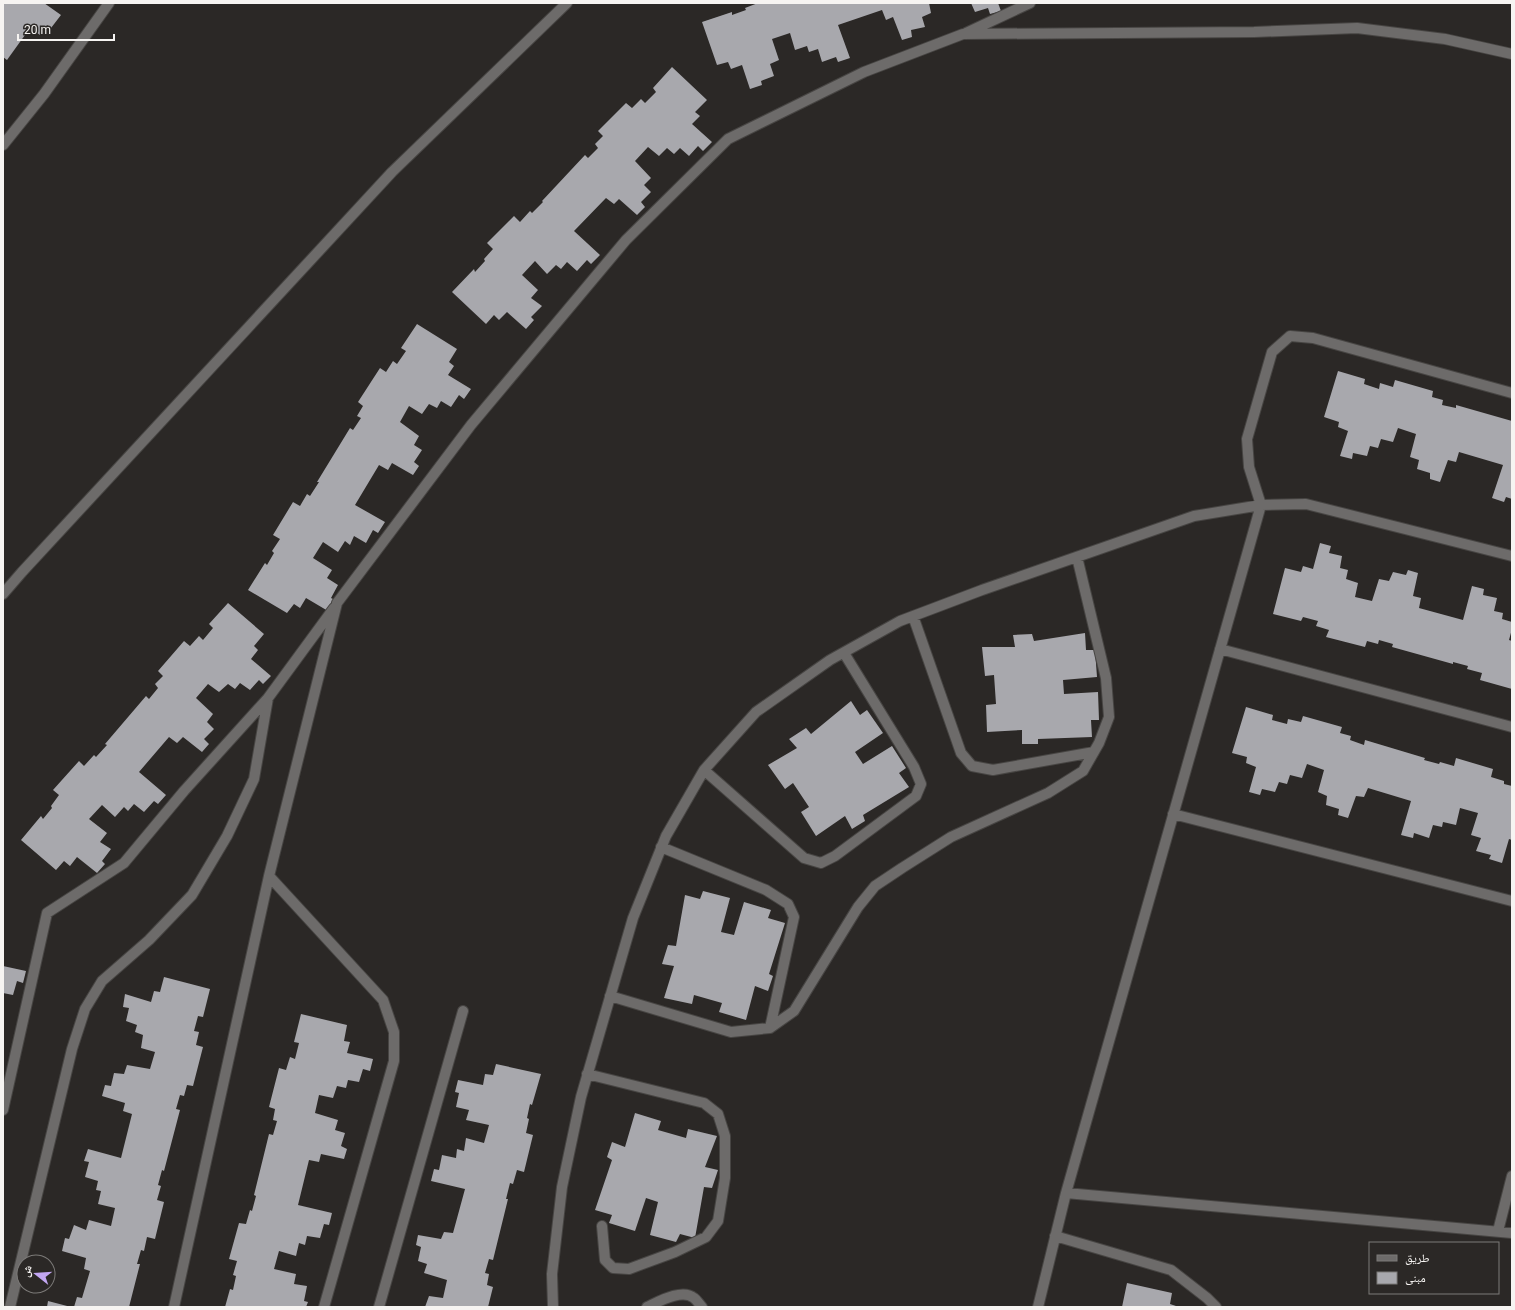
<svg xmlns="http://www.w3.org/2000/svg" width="1515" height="1310" font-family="Roboto,'Noto Naskh Arabic',sans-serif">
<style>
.building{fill:#a8a8ad}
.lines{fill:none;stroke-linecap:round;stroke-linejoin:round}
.minor-casing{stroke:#474543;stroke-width:12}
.minor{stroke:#6d6b6a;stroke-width:10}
</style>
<rect width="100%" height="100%" fill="#2b2826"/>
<path class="building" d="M3,3h41l17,12 -10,13 -4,-3 -7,10 -10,-7 -23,32 -4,-3z
M758,3h171l2,10 -9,4 3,10 -14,3 1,7 -10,3 -9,-23 -7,3 -4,-10 -44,15 12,33 -12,4 -2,-5 -14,5 -4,-13 -9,3 -2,-6 -12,4 -5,-17 -18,6 7,21 -9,4 4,12 -13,5 1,4 -12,4 -8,-24 -11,4 -3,-7 -11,3 -15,-43 30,-10v3l14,-5 -1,-2z
M971,3h27l3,8 -11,3 -2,-6 -13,4z
M672,67l35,33 -12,12 5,4 -8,8 20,18 -9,9 -5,-5 -9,10 -9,-8 -6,6 -7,-6 -8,8 -11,-9 -13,14 16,17 -7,7 7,7 -10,10 4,5 -8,8 -18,-16 -5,5 -8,-6 -32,33 26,24 -9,9 -4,-4 -10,11 -10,-9 -6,7 -5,-4 -9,9 -12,-13 -13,14 16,15 -7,8 11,8 -11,11 3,3 -8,9 -19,-17 -8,8 -5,-5 -8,9 -34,-32 22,-23 1,3 10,-11 -1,-2 9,-10 -6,-6 27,-27 6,6 10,-11 2,2 11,-11 -1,-1 43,-46 3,3 10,-10 -3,-4 8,-8 -5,-5 28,-28 6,5 9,-9 4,4 11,-11 -3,-4z
M417,324l40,25 -8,13 5,4 -6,9 23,14 -7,10 -5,-4 -8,12 -10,-6 -4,7 -8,-4 -7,10 -13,-8 -9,16 19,14 -5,9 8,5 -8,12 5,4 -6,9 -21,-12 -4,7 -9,-5 -24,40 30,17 -7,11 -5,-3 -7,13 -12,-7 -4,9 -5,-4 -7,11 -15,-10 -10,16 19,12 -5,8 11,7 -7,13 4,2 -7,11 -22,-13 -6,10 -6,-4 -7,9 -39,-23 17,-27 2,2 7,-12 -2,-2 8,-12 -7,-4 20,-33 7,4 7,-12 3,2 9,-14h-2l33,-54 3,2 8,-12 -4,-2 6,-10 -5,-4 22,-34 6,4 7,-11 4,3 9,-13 -5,-3z
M1338,371l27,8 -1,5 15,5 1,-6 13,4 2,-7 38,11 -1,6 11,3 -1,5 14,3v-3l56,16v78l-6,-2 -2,5 -12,-4 11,-33 -44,-13 -3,10 -8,-2 -8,22 -10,-3v-6l-13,-4 2,-9 -9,-3 6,-23 -18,-6 -5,14 -12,-3 -3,9 -8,-2 -3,10 -14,-3 -1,6 -12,-3 8,-25 -10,-4 1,-5 -15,-5z
M1320,543l11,3 -2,7 13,3 -2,12 8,2 -2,9 12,4 -3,14 17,4 7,-22 10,2 4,-9 13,3 2,-5 10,3 -5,23 8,2 -2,10 44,12 9,-34 12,3 -1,6 14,3 -3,13 9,2 -1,6 10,3v7l-3,11 3,1v48l-32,-9 2,-7 -15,-4 1,-3 -15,-4v2l-61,-17 1,-3 -14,-4 -1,4 -11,-3 -2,6 -39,-10 3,-7 -13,-4 2,-5 -15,-4 -2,4 -28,-7 12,-46 16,4 2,-6 10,3z
M228,603l36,31 -10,12 4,4 -7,9 20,17 -8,8 -4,-4 -9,10 -10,-7 -5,6 -7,-5 -9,8 -11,-8 -12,14 17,16 -6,8 7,7 -10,10 5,5 -7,8 -19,-15 -6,6 -8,-6 -30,35 27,23 -8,9 -4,-3 -10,11 -10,-8 -6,7 -4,-4 -9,10 -13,-12 -13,14 18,14 -7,9 11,7 -9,12 3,3 -8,9 -20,-16 -7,9 -6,-5 -8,9 -35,-30 20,-24 2,3 9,-11 -1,-2 8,-11 -6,-5 26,-29 5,5 10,-11 2,2 11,-12 -2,-1 41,-48 3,3 9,-11 -3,-4 8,-8 -5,-5 26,-30 6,5 9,-10 4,4 10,-12 -4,-4z
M1085,633l1,17h9l2,27 -34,3 1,14 34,-2 1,28h-8l1,17 -54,2v5h-16v-14l-35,2 -1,-27 10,-1 -2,-29 -9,1 -3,-29h33l-2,-12 19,-1 2,7z
M851,701l9,14 7,-5 16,23 -28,19 8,12 29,-18 14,22 -7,5 10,14 -46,28 2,6 -13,8 -7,-13 -29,20 -15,-24 8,-5 -16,-24 -8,6 -17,-24 29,-17 -8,-9 17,-11 5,6z
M1246,707l27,8 -1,5 15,4 1,-5 13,3 2,-6 39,11 -2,6 11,3 -1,4 14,5 1,-5 60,18 -1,2 15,4 1,-2 14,4 2,-8 37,11 -2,8 13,4v3l8,2v54l-3,-1 -7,24 -13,-4 2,-4 -15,-4 5,-13 -10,-3 7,-22 -18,-5 -4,17 -13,-3 -1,5 -9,-2 -4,13 -15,-5 -1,5 -12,-3 10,-34 -43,-13 -4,9 -8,-1 -8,22 -10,-3 1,-6 -13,-4 1,-9 -9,-4 6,-22 -17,-6 -5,14 -12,-3 -3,9 -8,-2 -4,10 -13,-3 -2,6 -11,-3 7,-25 -10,-4 1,-6 -15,-4z
M703,891l27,7 -9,34 13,3 10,-33 27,8 -3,8 17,5 -16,51 4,2 -5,15 -13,-5 -9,34 -27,-8 3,-9 -28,-8 -2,9 -28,-6 10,-32 -12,-2 6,-19 8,1 9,-51 15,4z
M3,966l23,5 -3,12 -6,-2 -4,14 -10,-2z
M164,977l46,12 -7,28 -5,-1 -4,15 5,1 -3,13 7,2 -10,39 -6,-1 -3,11 -4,-1 -4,14 4,1 -16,61 -2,-1 -4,15 3,1 -4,14 7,2 -9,37 -8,-2 -3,14 -3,-1 -4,14h3l-11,43h-55l3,-10 5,1 8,-27 -6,-2 2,-11 -24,-7 3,-13 4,1 5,-14 12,5 3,-10 22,6 4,-18 -17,-4 3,-13 -5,-1 2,-9 -13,-4 4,-15 -5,-1 4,-12 33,9 11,-44 -9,-3 2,-8 -23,-7 3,-11 6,1 3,-13 10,1 3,-9 23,4 5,-17 -14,-4 2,-13 -8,-3 2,-7 -11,-4 3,-13 -6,-1 2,-13 26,8 3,-11 6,1z
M301,1014l46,11 -3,16 6,1 -3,11 26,6 -3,12 -7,-2 -4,13 -11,-2 -2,8 -9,-2 -4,12 -14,-3 -4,18 23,7 -3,10 10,3 -4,13 6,3 -3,10 -23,-5 -2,8 -10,-2 -11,45 34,8 -3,12 -5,-1 -4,14 -13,-2 -2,9 -6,-2 -3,13 -17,-5 -5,18 22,5 -2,10 13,2 -3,15 4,1 -2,5h-81l5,-18 3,1 3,-14 -3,-1 4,-14 -8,-2 10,-36 7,1 4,-14 2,1 4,-15 -2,-1 15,-61 4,1 4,-14 -4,-1 2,-11 -6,-2 10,-39 7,2 4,-13 5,2 4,-16 -5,-1z
M496,1064l45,10 -9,31 -2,-1 -3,14 2,1 -3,14 7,2 -9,37 -7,-2 -4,14 -3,-1 -4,16h2l-15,61 -4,-1 -4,14 4,1 -2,11 6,2 -5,20h-63l4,-11 14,2 4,-18 -23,-7 3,-9 -9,-3 3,-14 -5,-2 2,-10 23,4 3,-7 9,1 12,-44 -34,-8 3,-12 5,1 3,-15 14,3 1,-9 7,2 2,-13 18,5 5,-18 -23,-5 3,-10 -13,-3 3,-14 -4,-1 3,-12 25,5 2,-11 8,1z
M635,1113l26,8 -3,9 28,8 2,-9 29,7 -12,31 13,3 -6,18 -8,-1 -9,51 -15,-4 -4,8 -26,-7 8,-33 -12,-4 -11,33 -26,-8 3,-8 -17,-5 17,-50 -5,-3 5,-15 13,5z
M1127,1283l45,10 -2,11 9,3h-57z
M48,1301l23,6h-24z"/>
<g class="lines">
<defs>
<path id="minor" d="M966,33l64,-30
M3,145l41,-51 65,-91
M3,594l19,-22 370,-400 175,-169
M913,616l48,137 11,13 21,4 101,-18
M1220,649l292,78
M704,770l100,88 17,5 14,-7 81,-60 5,-12 -7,-17 -70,-114
M1173,814l339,87
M661,847l105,43 22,14 6,13 -24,111
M269,876l114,124 11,32v29l-70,246
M610,996l121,36 39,-4 24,-17 64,-104 17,-21 27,-18 49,-31 97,-44 35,-22 16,-28 10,-26 -3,-39 -29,-121
M587,1074l117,29 14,11 7,22v42l-7,43 -12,16 -31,15 -46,17 -16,-1 -8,-8 -3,-34
M3,1110l44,-197 77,-50 60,-72 84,-93 66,-90
M1066,1193l446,40
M1498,1231l14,-55
M1055,1236l116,34 36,28 9,9
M10,1307l62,-258 13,-40 17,-28 47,-41 43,-45 35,-59 27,-57 14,-81
M174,1307l95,-431 68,-273 134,-178 155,-185 102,-101 136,-67 99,-38 291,-2 103,-4 88,11 67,15
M379,1307l84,-296
M553,1307l-1,-33 10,-87 19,-90 52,-179 33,-82 38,-66 52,-58 74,-52 70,-39 82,-31 212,-74 67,-11 45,-1 206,52
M647,1307c11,-5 35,-19 47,-9 3,2 5,6 8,9
M1038,1307l28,-114 195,-688 -12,-38 -2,-28 25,-87 18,-16 23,2 199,55"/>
</defs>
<use href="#minor" class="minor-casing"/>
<use href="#minor" class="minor"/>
</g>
<rect width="1515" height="1310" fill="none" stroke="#f6f4f2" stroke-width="8"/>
<rect x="1369" y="1242" width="130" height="52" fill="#2b2826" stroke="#7c7a78"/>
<rect x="1377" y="1255" width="20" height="6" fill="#6d6b6a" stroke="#7c7a78"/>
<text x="1405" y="1262" font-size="12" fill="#f6f4f2">طريق</text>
<rect x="1377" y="1272" width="20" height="12" fill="#a8a8ad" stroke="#7c7a78"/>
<text x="1405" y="1282" font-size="12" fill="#f6f4f2">مبنى</text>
<g transform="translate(36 1274) rotate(287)"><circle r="19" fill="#2b2826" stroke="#7c7a78"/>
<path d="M0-3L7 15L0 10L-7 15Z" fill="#c3a7f2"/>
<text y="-6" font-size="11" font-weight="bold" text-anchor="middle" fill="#f6f4f2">ش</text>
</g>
<path d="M18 34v6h96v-6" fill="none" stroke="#f6f4f2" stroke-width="2"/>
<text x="24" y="34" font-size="12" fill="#f6f4f2" stroke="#2b2826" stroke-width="3" paint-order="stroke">20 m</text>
</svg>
